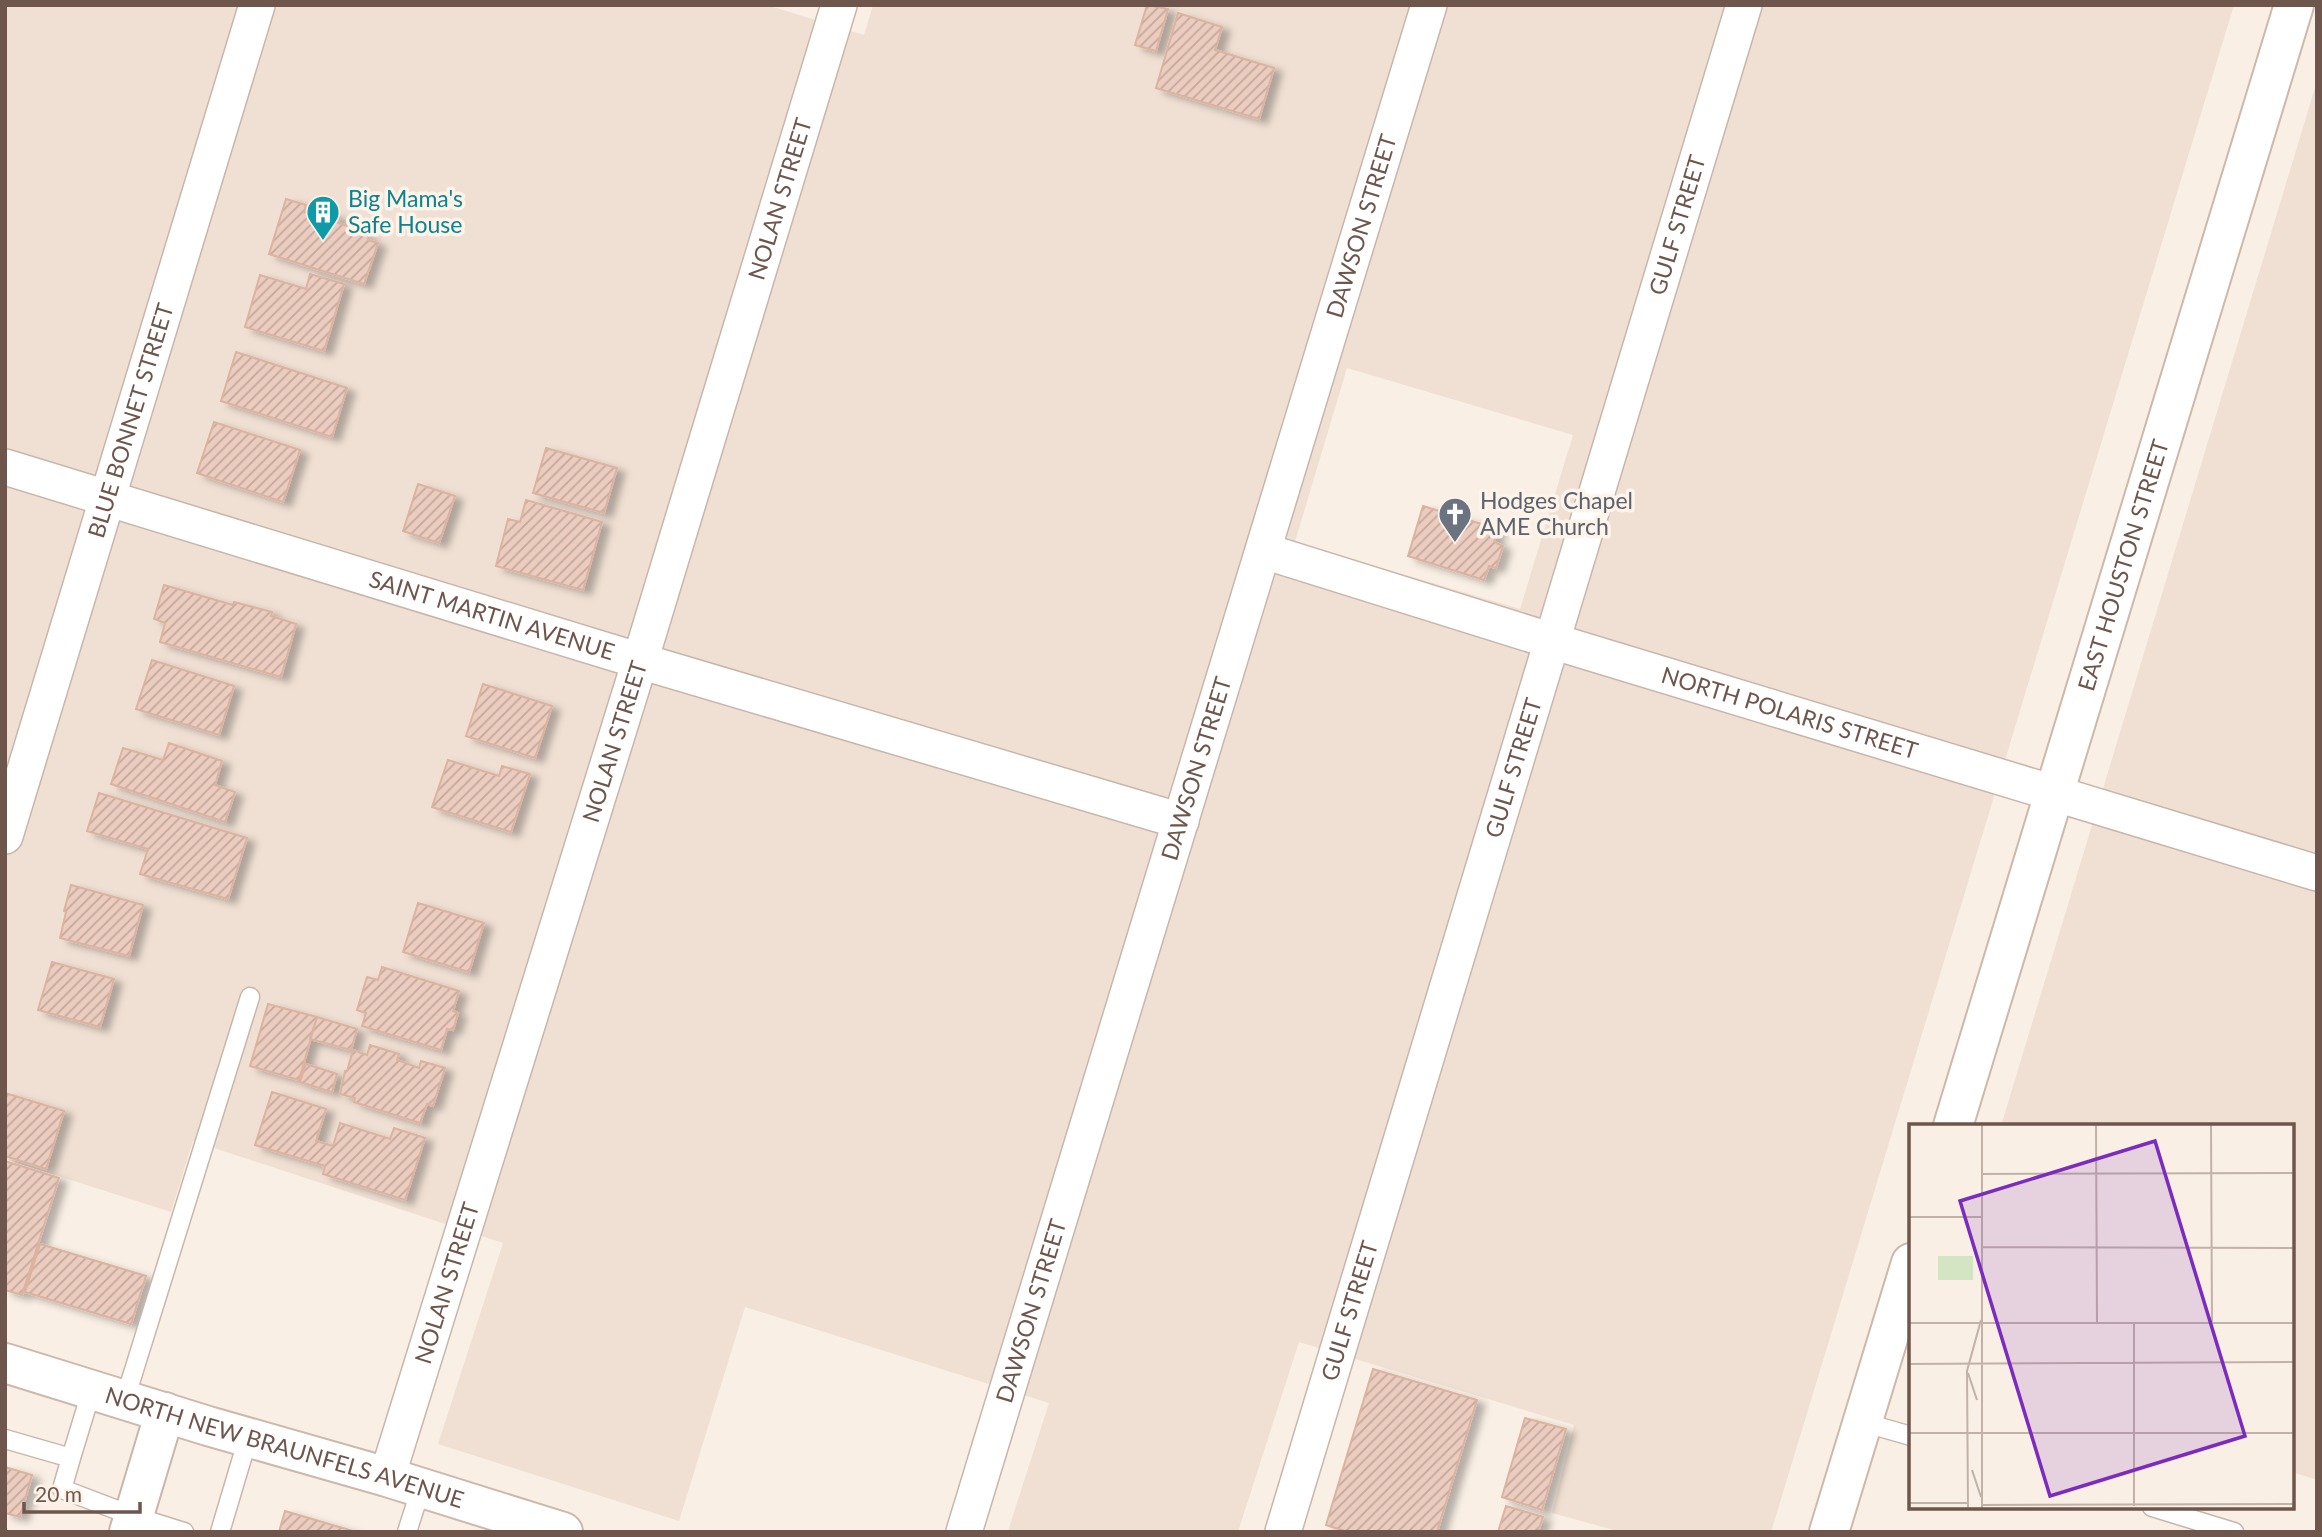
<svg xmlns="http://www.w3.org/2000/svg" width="2322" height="1537" font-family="Lato,sans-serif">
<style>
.residential{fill:#f0e0d3;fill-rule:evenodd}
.building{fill:url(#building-hatch);stroke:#dcb2a1;stroke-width:2;filter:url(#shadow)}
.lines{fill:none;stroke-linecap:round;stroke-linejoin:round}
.service-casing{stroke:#c8b6ac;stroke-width:21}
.minor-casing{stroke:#c8b6ac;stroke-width:38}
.tertiary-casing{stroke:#c8b6ac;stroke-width:42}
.secondary-casing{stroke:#cdb8ac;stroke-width:42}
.service{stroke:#fff;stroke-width:18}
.minor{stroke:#fff;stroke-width:35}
.tertiary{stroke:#fff;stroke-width:38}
.secondary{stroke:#fff;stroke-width:38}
.labels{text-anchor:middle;stroke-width:7;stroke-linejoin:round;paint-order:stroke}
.culture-label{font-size:23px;fill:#0d838f;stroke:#fdf3e9;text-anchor:start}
.street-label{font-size:23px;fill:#6e564d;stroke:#fdf3e9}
.worship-label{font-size:23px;fill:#5b616d;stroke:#fdf3e9;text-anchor:start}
.inset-road{fill:none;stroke:#c1b2a8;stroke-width:2}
.view{fill:#7b2cbf;fill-opacity:0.15;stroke:#7b2cbf;stroke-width:3.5}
.inset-edge{fill:none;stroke:#6e564d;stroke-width:3.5}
</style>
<defs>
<pattern id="building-hatch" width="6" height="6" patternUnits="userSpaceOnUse" patternTransform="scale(1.75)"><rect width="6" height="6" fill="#ebccbf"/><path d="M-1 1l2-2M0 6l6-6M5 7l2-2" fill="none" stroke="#c3a89d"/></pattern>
<filter id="shadow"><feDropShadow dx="8" dy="4.5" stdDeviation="3.5" flood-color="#0004"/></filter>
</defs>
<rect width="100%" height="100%" fill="#f9efe4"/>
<path class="residential" d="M5,5h762l97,30 9,-30h1361l-463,1527h-150l-69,-19 22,-88 -275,-83 -61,190h-227l-3,-1 41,-128 -304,-96 -66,214 -241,-77 65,-201 -310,-102 -22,71 -166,-53zM1347,368l226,67 -53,174 -225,-67z
M2317,81v1399l-25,-8v-346h-291z"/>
<path class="building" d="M1147,5l21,4 -12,42 -21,-6z
M1178,13l44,14 -7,23 59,18 -15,51 -103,-31z
M286,199l20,6 -2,7 12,3 2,-5 22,7 -2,6 20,6 -1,3 12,4 -1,4 10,3 -14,41 -95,-30z
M310,274l34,10 -20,67 -79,-24 15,-52 46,14z
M236,352l111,36 -15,49 -111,-36z
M214,422l86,28 -17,52 -86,-29z
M546,448l71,20 -13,45 -71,-20z
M418,484l37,12 -16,47 -36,-12z
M526,500l76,22 -19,68 -87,-24 12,-47 12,3z
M1423,506l75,23 -4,13 9,4 -7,22 -7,-2 -5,14 -76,-24z
M164,585l69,20 1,-3 38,10 -1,4 25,8 -15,53 -121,-35 5,-19 -11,-4z
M152,660l82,26 -15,49 -83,-26z
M483,684l69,22 -17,52 -69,-22z
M169,743l53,18 -7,24 20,7 -10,30 -114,-38 12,-36 40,12z
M448,760l51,16 3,-10 28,8 -19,58 -79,-25z
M99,793l148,45 -19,61 -88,-25 8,-25 -61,-18z
M71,885l72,20 -14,51 -69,-18 6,-26 -2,-1z
M418,903l66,20 -15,49 -66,-20z
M52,962l62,17 -14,48 -62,-17z
M382,967l77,24 -6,20 5,2 -5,17 -6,-1 -6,21 -79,-24 4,-13 -9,-3 10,-33 11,3z
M268,1004l49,13 -18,63 -49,-14z
M317,1017l40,12 -6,21 -41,-11z
M370,1045l29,9 -2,6 22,8 2,-7 24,7 -12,38 -6,-2 -7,19 -66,-21 1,-4 -15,-4 5,-23h2l6,-21 14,5z
M306,1064l31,10 -5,18 -32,-10z
M272,1092l54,17 -10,32 17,5 7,-23 50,16 4,-11 31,10 -20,62 -82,-26 2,-8 -70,-21z
M5,1093l59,18 -18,58 -41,-13z
M5,1161l54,17 -37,117 -17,-5z
M40,1244l106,32 -15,48 -106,-32z
M1373,1369l104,31 -40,132h-89l-22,-7z
M1525,1418l41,11 -24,81 -40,-13z
M5,1467l27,8 -12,42 -15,-4z
M1506,1506l37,11 -5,15h-40z
M285,1511l68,20v1h-74z"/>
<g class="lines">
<defs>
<path id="service" d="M125,1399l125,-402
M1862,1422l49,14
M5,1439l66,19 21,-69
M71,1458l-9,31 71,27 51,16
M2152,1507l82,25
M220,1532l28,-94
M407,1532l14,-44"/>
<g id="minor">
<path id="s1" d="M5,467l635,194 541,160"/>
<path id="s2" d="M1264,551l288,90 765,232"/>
<path id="s3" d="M5,836l252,-831"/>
<path id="s4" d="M387,1477l253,-816 199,-656"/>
<path id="s5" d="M964,1532l465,-1527"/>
<path id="s6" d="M1283,1532l461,-1527"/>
</g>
<path id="tertiary" d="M129,1532l36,-120"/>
<g id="secondary">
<path id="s7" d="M1953,1126l341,-1121"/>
<path id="s8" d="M5,1363l203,63 179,51 176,55"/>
<path d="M1829,1532l82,-269"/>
</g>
</defs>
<use href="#service" class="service-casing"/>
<use href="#minor" class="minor-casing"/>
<use href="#tertiary" class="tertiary-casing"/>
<use href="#secondary" class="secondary-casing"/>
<use href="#service" class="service"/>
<use href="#minor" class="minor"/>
<use href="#tertiary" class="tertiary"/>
<use href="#secondary" class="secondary"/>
</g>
<defs>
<symbol id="building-pin" viewBox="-11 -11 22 30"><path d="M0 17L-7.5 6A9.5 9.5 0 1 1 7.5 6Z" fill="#0f9aa8" stroke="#fdf3e9"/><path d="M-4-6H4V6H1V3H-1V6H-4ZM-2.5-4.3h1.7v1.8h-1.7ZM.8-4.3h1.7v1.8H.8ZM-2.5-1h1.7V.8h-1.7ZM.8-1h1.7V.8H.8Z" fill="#fff"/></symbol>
<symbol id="church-pin" viewBox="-11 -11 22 30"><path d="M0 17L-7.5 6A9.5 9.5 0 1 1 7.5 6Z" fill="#6b7280" stroke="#fdf3e9"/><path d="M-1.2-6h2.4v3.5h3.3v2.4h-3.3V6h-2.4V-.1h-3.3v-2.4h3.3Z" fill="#fff"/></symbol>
</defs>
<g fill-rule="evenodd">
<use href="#building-pin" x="304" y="193" width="38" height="52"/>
<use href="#church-pin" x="1436" y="495" width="38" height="52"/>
</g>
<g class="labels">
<g class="culture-label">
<text x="348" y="207">Big Mama's<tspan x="348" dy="26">Safe House</tspan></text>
</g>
<g class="street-label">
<text dy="8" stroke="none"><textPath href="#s4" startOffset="1337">NOLAN STREET</textPath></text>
<text dy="8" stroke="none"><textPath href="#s5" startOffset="1365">DAWSON STREET</textPath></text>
<text dy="8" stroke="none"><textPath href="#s6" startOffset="1365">GULF STREET</textPath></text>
<text dy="8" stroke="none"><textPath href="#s3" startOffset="434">BLUE BONNET STREET</textPath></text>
<text dy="8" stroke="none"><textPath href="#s7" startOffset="586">EAST HOUSTON STREET</textPath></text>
<text dy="8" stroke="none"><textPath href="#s1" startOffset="509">SAINT MARTIN AVENUE</textPath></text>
<text dy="8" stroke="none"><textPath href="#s2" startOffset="550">NORTH POLARIS STREET</textPath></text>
<text dy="8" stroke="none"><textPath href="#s4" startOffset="770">NOLAN STREET</textPath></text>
<text dy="8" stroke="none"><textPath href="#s5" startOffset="798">DAWSON STREET</textPath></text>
<text dy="8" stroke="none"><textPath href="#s6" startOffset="798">GULF STREET</textPath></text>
<text dy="8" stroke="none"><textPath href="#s4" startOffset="203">NOLAN STREET</textPath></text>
<text dy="8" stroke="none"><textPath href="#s5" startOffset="231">DAWSON STREET</textPath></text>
<text dy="8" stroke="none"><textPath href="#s6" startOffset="231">GULF STREET</textPath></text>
<text dy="8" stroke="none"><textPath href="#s8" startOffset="292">NORTH NEW BRAUNFELS AVENUE</textPath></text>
</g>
<g class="worship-label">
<text x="1480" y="509">Hodges Chapel<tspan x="1480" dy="26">AME Church</tspan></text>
</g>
</g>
<g transform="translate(1909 1124)">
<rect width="385" height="385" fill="#f9efe4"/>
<path d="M29,132h35v24h-35z" fill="#d4e5c4"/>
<path class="inset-road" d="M73,1v383M187,1l1,198M302,1l1,198M73,50l312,-1M0,93h73M73,123l312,1M0,199h385M225,199v183M0,240l385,-2M59,249l9,27M0,309h385M63,346l9,27M0,379h59M73,381l312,-1M59,384l-1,-137 14,-51"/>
<path class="view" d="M246,17l90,295 -195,60 -90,-295z"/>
<rect width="385" height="385" class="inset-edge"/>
</g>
<rect width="2322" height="1537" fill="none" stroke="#6e564d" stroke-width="14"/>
<path d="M24 1502v10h116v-10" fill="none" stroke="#6e564d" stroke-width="3.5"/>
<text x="35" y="1502" font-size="21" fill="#6e564d" stroke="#fdf3e9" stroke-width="5" paint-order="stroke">20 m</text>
</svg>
